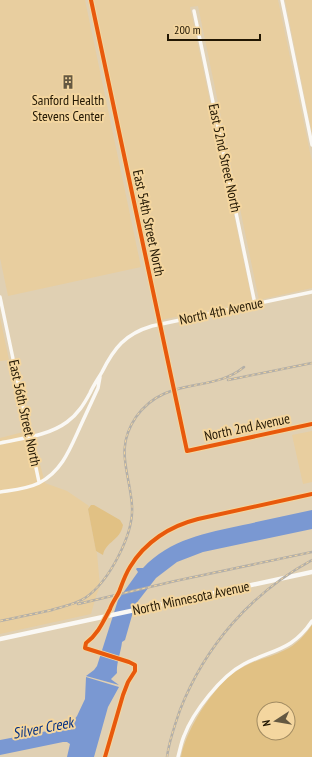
<svg xmlns="http://www.w3.org/2000/svg" width="312" height="757" font-family="'PT Sans Narrow',sans-serif">
<style>
.built{fill:#e8ce9f}
.green{fill:#e1c184;fill-rule:evenodd}
.water{fill:#7a98d2}
.lines{fill:none;stroke-linecap:round;stroke-linejoin:round}
.minor{stroke:#faf8f4;stroke-width:3.5}
.major{stroke:#faf8f4;stroke-width:4.5}
.rail-casing{stroke:#b3afa8;stroke-width:2.5}
.rail{stroke:#f4d69f;stroke-width:1;stroke-dasharray:3;stroke-linecap:butt}
.cycleway-casing{stroke:#f4d69f;stroke-width:6}
.cycleway{stroke:#e8590c;stroke-width:4}
.labels{text-anchor:middle;stroke-width:4;stroke-linejoin:round;paint-order:stroke}
.poi-label{font-size:14px;fill:#221703;stroke:#f4d69f}
.street-label{font-size:14px;fill:#221703;stroke:#f4d69f}
.water-label{font-size:15px;font-style:italic;fill:#043083;stroke:#f4d69f}
</style>
<rect width="100%" height="100%" fill="#e0d0b3"/>
<path class="built" d="M0,0h85l56,267 -133,29 -8,-38z
M94,0h184l34,162v126l-53,12 -61,-294 -8,1 62,294 -91,19z
M285,0h27v133z
M0,317l9,43 -9,1z
M31,430l14,53 22,8 22,15 -1,3 8,42 1,2 3,34 -4,9 -5,18 -91,20v-196z
M312,431v51l-9,2 -11,-49z"/>
<path class="green" d="M91,505h3l26,15 3,5c-3,16 -17,16 -20,30l-7,-4 -8,-42z
M312,625v132h-131c5,-29 37,-79 64,-91 13,-7 27,-9 40,-16 11,-5 20,-15 27,-25zM264,709h24v24h-24z"/>
<path class="water" d="M312,510v19l-109,23 -26,10 -21,16 -21,27 -10,35 -3,2c-1,10 -6,22 -5,31l-6,6 1,1 7,5 -33,-9 8,-6 3,-4 21,-66 20,-28 -2,-3 1,-1h6c27,-29 63,-35 100,-43 23,-5 46,-10 69,-15z
M86,677l33,10 -11,20 -14,50h-27l3,-13 -3,-2h-4l-63,13v-15l58,-11 13,-5 6,-8 8,-17z"/>
<g class="lines">
<path class="minor" d="M91,0l96,451 125,-27
M282,0l30,145
M194,11l61,293
M0,297l39,185
M0,443c22,-5 48,-7 67,-21 11,-8 17,-18 23,-29 3,-7 8,-14 12,-21 12,-24 23,-38 50,-46l160,-34
M0,492c13,-2 27,-3 39,-9 23,-12 31,-34 41,-56 6,-13 12,-26 18,-39l2,-11
M178,757c2,-7 3,-14 6,-21 9,-24 37,-60 60,-72 29,-15 48,-13 68,-43"/>
<path class="major" d="M0,639l312,-67"/>
<defs>
<path id="rail" d="M228,380l84,-17
M78,604l97,-23 137,-29
M48,611c12,-4 26,-6 37,-13 24,-16 49,-64 47,-92 -2,-33 -18,-57 4,-89 30,-42 75,-23 108,-50
M0,621l52,-11
M167,757c2,-16 8,-32 13,-47 25,-64 71,-117 132,-150"/>
</defs>
<use href="#rail" class="rail-casing"/>
<use href="#rail" class="rail"/>
<defs>
<path id="cycleway" d="M91,0l96,451 125,-27
M105,757l18,-62 5,-13 7,-11v-6l-6,-3 -44,-14 1,-5c12,-9 17,-21 24,-34 2,-6 6,-11 9,-17 3,-8 6,-17 11,-25 15,-25 40,-41 68,-48l114,-25"/>
</defs>
<use href="#cycleway" class="cycleway-casing"/>
<use href="#cycleway" class="cycleway"/>
</g>
<defs>
<symbol id="building-bare" viewBox="-9 -9 18 18"><path d="M-4-6H4V6H1V3H-1V6H-4ZM-2.5-4.3h1.7v1.8h-1.7ZM.8-4.3h1.7v1.8H.8ZM-2.5-1h1.7V.8h-1.7ZM.8-1h1.7V.8H.8Z" fill="#645841" stroke="#f4d69f" stroke-width="2.5" paint-order="stroke"/></symbol>
</defs>
<g fill-rule="evenodd">
<use href="#building-bare" x="58" y="72" width="20" height="20"/>
</g>
<g class="labels">
<g class="poi-label">
<text x="68" y="105">Sanford Health<tspan x="68" dy="16">Stevens Center</tspan></text>
</g>
<g class="street-label">
<text transform="translate(225 158) rotate(78)" y="5">East 52nd Street North</text>
<text transform="translate(149 223) rotate(78)" y="5">East 54th Street North</text>
<text transform="translate(221 311) rotate(-12)" y="5">North 4th Avenue</text>
<text transform="translate(25 413) rotate(78)" y="5">East 56th Street North</text>
<text transform="translate(247 427) rotate(-12)" y="5">North 2nd Avenue</text>
<text transform="translate(191 598) rotate(-12)" y="5">North Minnesota Avenue</text>
</g>
<g class="water-label">
<text transform="translate(43 728) rotate(-11)" y="5">Silver Creek</text>
</g>
</g>
<g transform="translate(276 721) rotate(258)"><circle r="19" fill="#f4d69f" stroke="#a08a61"/>
<path d="M0-3L7 15L0 10L-7 15Z" fill="#645841"/>
<text y="-6" font-size="11" font-weight="bold" text-anchor="middle" fill="#221703">N</text>
</g>
<path d="M168 34v6h92v-6" fill="none" stroke="#221703" stroke-width="2"/>
<text x="174" y="34" font-size="12" fill="#221703" stroke="#f4d69f" stroke-width="3" paint-order="stroke">200 m</text>
</svg>
